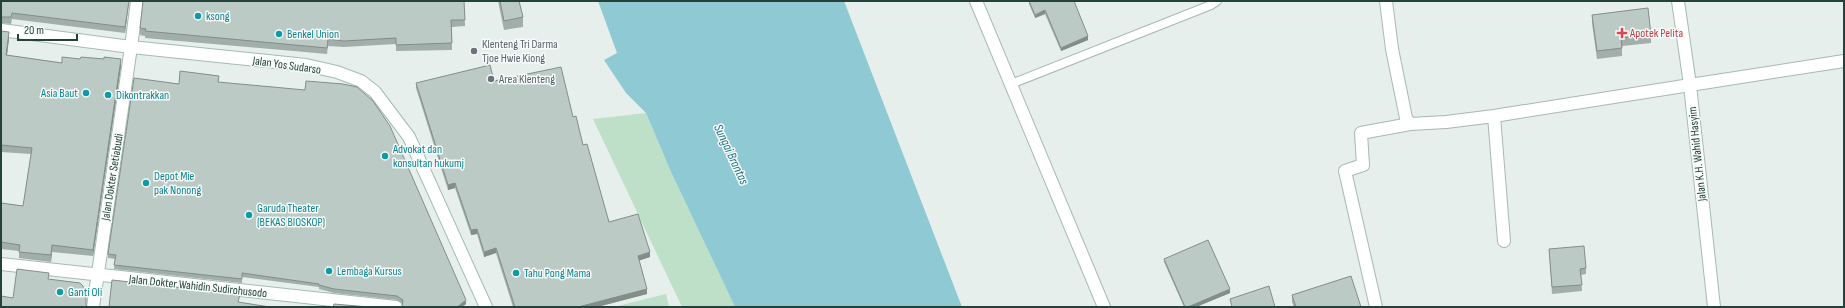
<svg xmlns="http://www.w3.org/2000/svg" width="1845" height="308" font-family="'Sofia Sans Condensed',sans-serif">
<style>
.green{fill:#bfe0c8}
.water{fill:#8ec9d4}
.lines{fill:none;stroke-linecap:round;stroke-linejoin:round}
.lane-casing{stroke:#a8b8b2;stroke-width:10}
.street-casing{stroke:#a8b8b2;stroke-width:14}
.secondary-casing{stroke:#a4bbb3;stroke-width:14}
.lane{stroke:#fff;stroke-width:8}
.street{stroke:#fff;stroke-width:12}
.secondary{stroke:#fff;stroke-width:12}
.wall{fill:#a1aea9}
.shaded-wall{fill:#838d89}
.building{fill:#bbcac4;stroke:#838d89}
.culture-dot{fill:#0f9aa8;stroke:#f7fbf9;stroke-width:1.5}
.health-dot{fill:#e0444e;stroke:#f7fbf9;stroke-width:1.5}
.worship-dot{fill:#6b7280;stroke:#f7fbf9;stroke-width:1.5}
.labels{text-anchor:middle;stroke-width:3;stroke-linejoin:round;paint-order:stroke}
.culture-label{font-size:12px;fill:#0d838f;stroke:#f7fbf9;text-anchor:start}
.health-label{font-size:12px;fill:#be3a42;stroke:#f7fbf9;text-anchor:start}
.worship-label{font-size:12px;fill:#5b616d;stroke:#f7fbf9;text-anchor:start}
.street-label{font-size:12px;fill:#24423a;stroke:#f7fbf9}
.water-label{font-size:13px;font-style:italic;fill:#1c6f80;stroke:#f7fbf9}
</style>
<rect width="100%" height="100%" fill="#e6efeb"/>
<path class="green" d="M646,113l25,59 64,135h-53l-89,-188z
M666,294l3,13h-56z"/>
<path class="water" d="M598,1h246l118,306h-227l-64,-135 -25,-59 -20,-20 -22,-33 13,-7z"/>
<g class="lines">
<defs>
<path id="lane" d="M1011,84l200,-79 6,-4"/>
<path id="street" d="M976,1l128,306
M1386,1l6,48 14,69 4,6 36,-2 48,-6 196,-31
M131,47l6,-46
M1494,116l10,125
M1376,307l-31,-136 18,-6 -2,-32 49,-9"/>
<path id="secondary" d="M1678,1l12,84 24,222
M1,30l130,17 175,18 31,7 24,9 14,11 34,45 77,170
M1690,85l154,-24
M1,264l395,43
M93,307l38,-260"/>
</defs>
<use href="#lane" class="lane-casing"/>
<use href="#street" class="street-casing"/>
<use href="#secondary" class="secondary-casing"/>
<use href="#lane" class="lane"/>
<use href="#street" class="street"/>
<use href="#secondary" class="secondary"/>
</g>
<path class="wall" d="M1,1h128l-4,32 -113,-14 -1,5 -10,-1z
M464,1l1,25 -13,1v23l-56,1v-7l-52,3 -16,-1 -1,8 -182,-16v-2l-5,-1v-7z
M498,1h21l4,16v10l-19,3z
M1029,1l59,35v4l-27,11 -16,-37 -10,4 -6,-14z
M1592,15l59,20v8l-29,3v10l-25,3 -5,-36z
M1,31l8,8 -2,16 55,8 59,3 -28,190 -41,-4 -1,10 -32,-4v-7l-18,-2v-46l22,3 8,-52 -30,-2z
M494,81l79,36 10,28 26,77 41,35 -11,3 8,34 -50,13h-84l-17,-54 -12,4 -7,-23 -6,1 -16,-47 -7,2 -32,-102v-5z
M218,82l248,222 -4,3h-60l1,-3 -6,-4 -63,-7 -15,-4v-2l-77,-10v6l-128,-14 1,-10 -7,-1v-4l71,-170z
M1549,249l37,19v6l-5,1 1,16 -30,3z
M1164,259l66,34 -34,14h-12l-20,-45z
M1292,295l69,12h-67l-2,-5z"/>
<path class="shaded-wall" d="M129,1l-4,32v-6z
M1045,10v4l-10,4v-3z
M9,32v7l-3,23v-7z
M1088,36v4l-27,11v-3z
M121,59v7l-28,190v-6z
M455,183v5l-7,2v-5z
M477,229v5l-6,1v-5z
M52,245v7l-1,10v-7z
M496,248v5l-12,4v-5z
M650,252v5l-12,4v-5z
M647,289v5l-50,13h-19z
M1230,289v4l-34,14h-8z
M466,300v4l-4,3h-5z"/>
<path class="building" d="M1,1h128l-4,26 -113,-14 -1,4h-10z
M143,1h321l1,19h-14l1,23 -56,2v-7l-52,3 -16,-2 -1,9 -182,-17 1,-2 -6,-1z
M500,1h19l4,16 -19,4z
M1029,1h45l14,35 -27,12 -16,-38 -10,5z
M1648,8l3,27 -30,3 1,10 -25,3 -5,-36z
M1,31l8,1 -3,23 56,8v-6l18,2 1,-2 23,2v-2l17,2 -28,191 -41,-5 -1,10 -32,-3 1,-7 -19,-3v-39l22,3 9,-58 -31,-3z
M490,65l4,16 67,-14 12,50 3,-1 7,29 4,-1 22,78 29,-8 12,38 -12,4 9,33 -69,18h-63l-19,-59 -12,4 -7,-23 -6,1 -16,-47 -7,2 -32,-102z
M180,71l39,5 -1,6 87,8 1,-9 37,3 14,3 16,14 17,25 76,174 -9,7h-55l1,-7 -6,-4 -63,-7 -15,-4v-1l-77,-11v6l-128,-14 2,-10 -8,-1 26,-176 45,6z
M1208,240l22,49 -42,18h-3l-21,-48z
M1584,246l2,22 -6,1 2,16 -30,2 -3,-38z
M17,269l32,4 -1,6 32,4 3,3 3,10v9l2,2h-87v-11l12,2z
M1351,276l10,31h-65l-4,-12z
M112,280l128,14 -2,8 32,5h-161z
M1269,286l6,21h-43l-2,-8z
M334,304l35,3h-36z"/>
<g class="culture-dot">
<circle cx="198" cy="16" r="4"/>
<circle cx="279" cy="34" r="4"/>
<circle cx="86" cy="93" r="4"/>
<circle cx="108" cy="95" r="4"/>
<circle cx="385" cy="156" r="4"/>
<circle cx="146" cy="183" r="4"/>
<circle cx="249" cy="215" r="4"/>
<circle cx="329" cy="271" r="4"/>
<circle cx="516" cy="273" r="4"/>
<circle cx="60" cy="292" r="4"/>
</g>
<path class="health-dot" d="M1620 27h4v4h4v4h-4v4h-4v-4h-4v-4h4z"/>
<g class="worship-dot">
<circle cx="474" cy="51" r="4"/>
<circle cx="491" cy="79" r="4"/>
</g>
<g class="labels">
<g class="culture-label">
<text x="206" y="20">ksong</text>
<text x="287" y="38">Benkel Union</text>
<text x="78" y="97" text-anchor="end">Asia Baut</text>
<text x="116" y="99">Dikontrakkan</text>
<text x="393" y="153">Advokat dan<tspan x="393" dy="14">konsultan hukumj</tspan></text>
<text x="154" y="180">Depot Mie<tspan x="154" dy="14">pak Nonong</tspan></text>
<text x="257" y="212">Garuda Theater<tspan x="257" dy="14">(BEKAS BIOSKOP)</tspan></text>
<text x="337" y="275">Lembaga Kursus</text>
<text x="524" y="277">Tahu Pong Mama</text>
<text x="68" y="296">Ganti Oli</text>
</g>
<g class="health-label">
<text x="1630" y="37">Apotek Pelita</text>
</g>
<g class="worship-label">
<text x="482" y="48">Klenteng Tri Darma<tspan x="482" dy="14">Tjoe Hwie Kiong</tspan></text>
<text x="499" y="83">Area Klenteng</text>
</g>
<g class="street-label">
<text transform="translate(287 65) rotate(8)" y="4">Jalan Yos Sudarso</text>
<text transform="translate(1697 154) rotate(-96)" y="4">Jalan K.H. Wahid Hasyim</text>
<text transform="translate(112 177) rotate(-81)" y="4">Jalan Dokter Setiabudi</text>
<text transform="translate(198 286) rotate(6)" y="4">Jalan Dokter Wahidin Sudirohusodo</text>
</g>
<g class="water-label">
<text transform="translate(732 154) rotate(65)" y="5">Sungai Brantas</text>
</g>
</g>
<rect width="1845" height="308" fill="none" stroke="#24423a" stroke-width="4"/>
<path d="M18 34v6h59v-6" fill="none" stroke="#24423a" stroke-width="2"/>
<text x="24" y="34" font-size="12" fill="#24423a" stroke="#f7fbf9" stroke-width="3" paint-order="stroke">20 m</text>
</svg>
